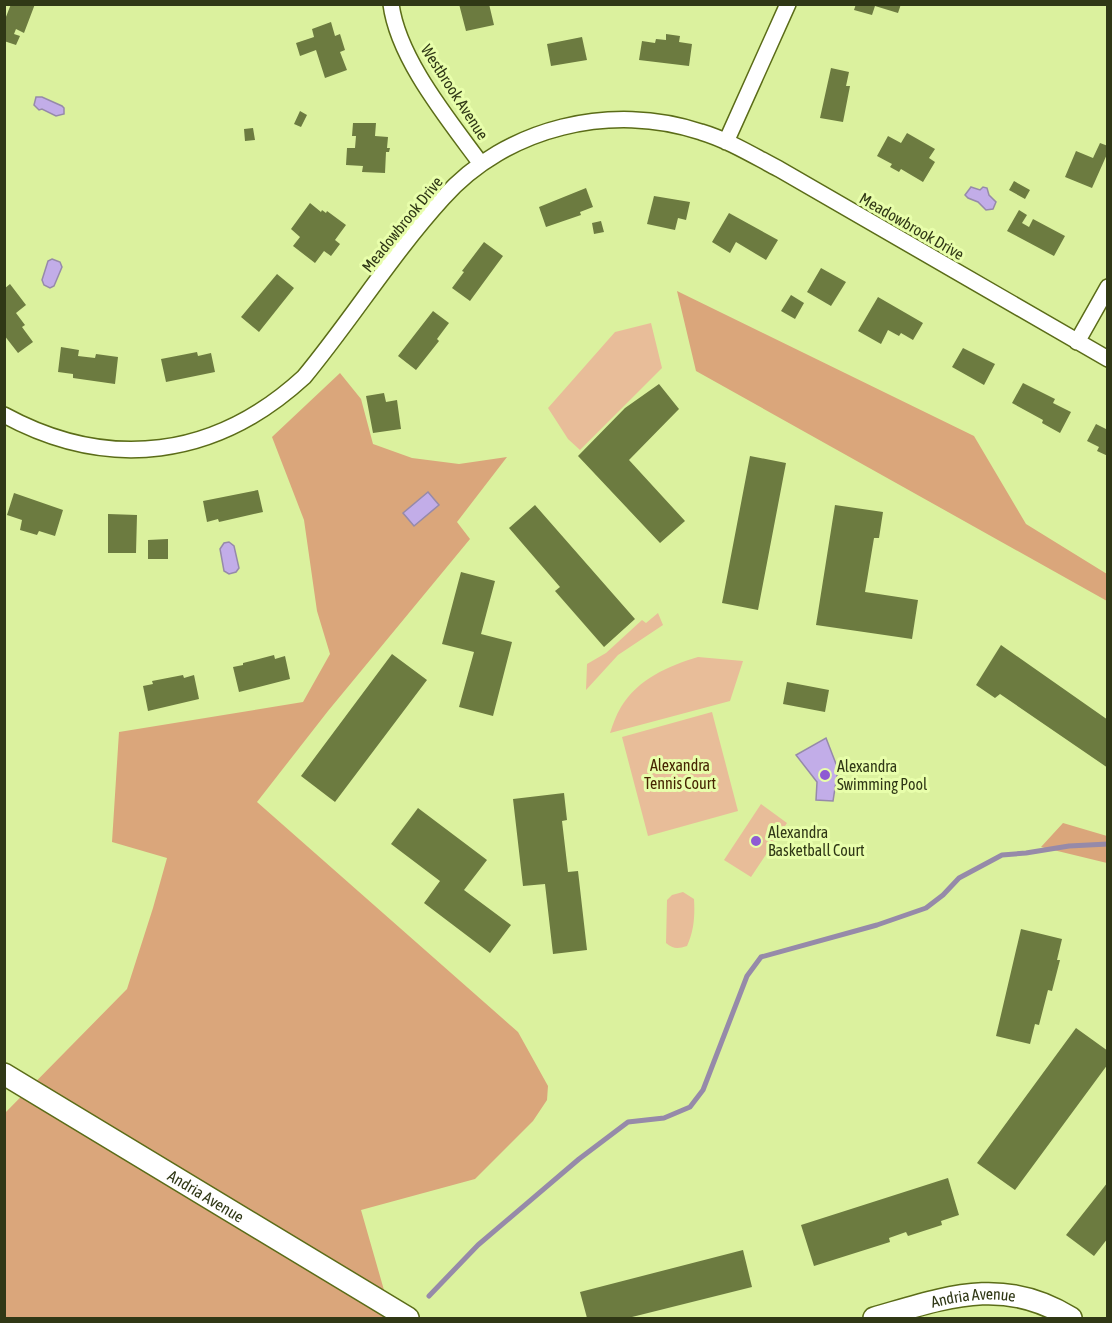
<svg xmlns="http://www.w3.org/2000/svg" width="1112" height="1323" font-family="'Asap Condensed',sans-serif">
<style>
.green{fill:#e8bd99}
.forest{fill:#daa67b}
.water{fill:#c2ade8;stroke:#968aa9;stroke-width:1.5}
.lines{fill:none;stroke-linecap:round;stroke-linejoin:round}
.stream{stroke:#968aa9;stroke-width:5}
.building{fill:#6c7b40}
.street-casing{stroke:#5b6c18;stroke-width:18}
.secondary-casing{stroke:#5b6c18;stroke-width:24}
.street{stroke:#fff;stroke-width:15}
.secondary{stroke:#fff;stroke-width:21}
.poi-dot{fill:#8e5bd3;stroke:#e8feab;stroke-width:2}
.labels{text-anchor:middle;stroke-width:6;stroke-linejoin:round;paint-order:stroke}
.street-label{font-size:16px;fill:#303816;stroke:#e8feab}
.park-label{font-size:16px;fill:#462401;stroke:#e8feab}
.poi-label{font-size:16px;fill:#303816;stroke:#e8feab;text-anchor:start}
</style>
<rect width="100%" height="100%" fill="#dbf19e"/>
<path class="green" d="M651,323l11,45 -82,82 -12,-11 -20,-31 67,-76z
M658,613l5,12 -45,30 -32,35 1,-26 19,-11 36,-33 4,3z
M698,657l45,4 -13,40 -120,32c3,-9 6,-18 11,-26 17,-28 47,-41 77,-50z
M712,712l26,99 -90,25 -26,-99z
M761,804l26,19 -36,54 -27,-17z
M683,892l11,7c1,17 0,32 -7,47 -9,3 -14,3 -21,-3l1,-43 5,-5z"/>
<path class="forest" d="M677,291l297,145 52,88 81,50v27l-411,-230z
M340,373l21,26 12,45 39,14 47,6 48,-7 -50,65 13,17 -142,172 -71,91 261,230 30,54 -1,14 -14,21 -58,58 -114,31 31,108h-387l-1,-204 123,-125 26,-81 14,-50 -55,-16 7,-110 184,-30 27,-48 -13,-43 -13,-91 -32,-83z
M1063,823l44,13v27l-66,-16z"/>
<path class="water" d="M36,97h6l20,9 2,2v6l-8,2 -14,-7 -3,1 -5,-5z
M971,187l9,3 3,-3 4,1 2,7 7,7 -3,7 -7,1 -8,-8 -10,-4 -3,-3z
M52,259l8,3 2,5 -8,19 -4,2 -6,-3 -2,-5 6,-19z
M428,492l11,13 -25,21 -11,-13z
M229,542l5,4 5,22 -3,4 -7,2 -5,-3 -4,-22 4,-6z
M826,738l12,31 -5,32 -17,-1 1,-18 -21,-27z"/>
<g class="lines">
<path class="stream" d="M429,1296l49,-51 101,-86 49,-37 36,-4 26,-11 13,-17 44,-114 14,-19 116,-32 49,-17 17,-13 16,-17 43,-23 24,-2 43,-7 39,-2"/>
</g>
<path class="building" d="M11,4h24l-11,29 -8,-4 -2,5 6,2 -4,9 -12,-4v-19z
M459,4h30l5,21 -28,6z
M856,4h45l-3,9 -23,-7 -3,9 -18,-5z
M331,22l4,14 5,-2 5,16 -5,2 7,18 -22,8 -9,-28 -16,6 -4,-13 18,-6 -2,-8z
M666,34l14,2 -1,6 13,2 -3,22 -50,-6 3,-19 13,2 1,-4 10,1z
M582,37l5,23 -36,6 -4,-22z
M831,68l18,4 -3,14h4l-7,36 -23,-4z
M300,111l7,4 -6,12 -7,-3z
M353,123h23l-1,13 13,1 -1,11h3l-1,4h-3l-1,21 -23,-1 1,-6 -17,-1 1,-17h8l1,-12h-4z
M253,128l2,12 -10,1 -1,-12z
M907,133l28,16 -6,9 6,4 -12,20 -22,-13 -2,3 -9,-5 2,-3 -15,-8 11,-20 13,7z
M1100,143l8,3v6l-16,36 -27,-11 11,-26 17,7z
M1014,181l16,9 -5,9 -16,-9z
M586,188l7,19 -13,5 1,3 -35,12 -7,-20z
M654,196l36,6 -4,18 -8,-2 -3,12 -28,-6z
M310,203l11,9 1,-2 4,3 1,-2 19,14 -11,15 5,4 -9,12 -7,-5 -9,12 -22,-17 7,-9 -9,-8z
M1019,210l8,5 -5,8 7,4 4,-8 32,17 -11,20 -47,-25z
M729,213l49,27 -12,20 -30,-18 -6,11 -18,-11z
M601,221l3,11 -10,2 -2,-11z
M484,242l19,14 -33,45 -18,-13 12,-16 -2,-1z
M821,268l25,14 -15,24 -24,-14z
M277,274l17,14 -35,44 -18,-15z
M10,284l16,21 -10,8 9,12 -3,2 11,15 -15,11 -14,-18v-46z
M791,295l13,8 -9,16 -14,-8z
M878,297l45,26 -10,17 -12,-7 -2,3 -11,-6 -7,14 -23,-13z
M433,311l16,12 -12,16 2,2 -23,29 -18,-14z
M61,347l18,3 -1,6 17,2 1,-4 22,3 -3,27 -42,-6v-4l-15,-2z
M963,348l32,16 -11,21 -32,-18z
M197,352l1,4 13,-3 4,19 -49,10 -5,-23z
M1023,383l32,16 -2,4 18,9 -11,21 -18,-10 1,-3 -31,-17z
M659,384l20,25 -50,51 56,61 -25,22 -82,-87 47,-48z
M384,393l2,9 11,-2 4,29 -28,4 -7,-37z
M1096,424l12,6v26l-11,-5 2,-4 -12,-6z
M750,456l36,7 -28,147 -36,-7z
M258,490l5,22 -44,10 -1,-3 -11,3 -4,-21z
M14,493l49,17 -8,26 -16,-5 -2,4 -17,-5 2,-10 -15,-5z
M535,505l100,114 -31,28 -49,-56 5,-4 -51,-59z
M835,505l48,7 -4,26h-5l-9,54 53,8 -6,39 -96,-14z
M108,514l29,1 -1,38h-28z
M168,539v20h-20v-19z
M461,572l34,9 -14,53 31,8 -19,74 -34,-9 15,-55 -32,-8z
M1001,645l107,75v48l-108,-74 -5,4 -19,-13z
M392,654l35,26 -92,122 -34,-26z
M274,655l1,4 10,-3 5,23 -51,13 -6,-25 10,-2v-2z
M183,675l1,3 10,-3 5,24 -51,12 -5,-25 10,-2 -1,-3z
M787,682l42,8 -4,22 -42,-8z
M564,793l3,27 -5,1 6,51 10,-1 9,79 -34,4 -8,-70 -22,2 -10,-87z
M418,808l69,52 -23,30 47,35 -21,28 -66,-50 16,-22 -49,-37z
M1021,929l41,10 -5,21h3l-8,31 -4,-1 -9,35 -4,-1 -5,20 -34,-8z
M1076,1028l32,23v13l-93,126 -38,-27z
M948,1178l11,37 -18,6 1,4 -34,11 -2,-4 -17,6 1,4 -76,24 -13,-41z
M1108,1182v56l-14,18 -28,-21z
M743,1250l9,37 -124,31h-41l-7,-26z"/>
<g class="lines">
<defs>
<path id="street" d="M391,4c7,55 58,116 90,160
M726,142l62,-138
M1077,342l31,-55
M4,415c105,57 212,43 300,-38 48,-58 88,-123 139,-179 63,-71 169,-96 258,-66 27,8 53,24 78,37l329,190"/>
<g id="secondary">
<path id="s1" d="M4,1074l404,244"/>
<path id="s2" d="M874,1318c71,-20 128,-43 197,0"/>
</g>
</defs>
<use href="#street" class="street-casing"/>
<use href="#secondary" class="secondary-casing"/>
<use href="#street" class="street"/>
<use href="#secondary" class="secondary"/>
</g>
<g class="poi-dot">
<circle cx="825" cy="775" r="6"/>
<circle cx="756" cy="841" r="6"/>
</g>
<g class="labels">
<g class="street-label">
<text transform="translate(455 92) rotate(57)" y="6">Westbrook Avenue</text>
<text transform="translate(402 224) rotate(-51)" y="6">Meadowbrook Drive</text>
<text transform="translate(912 226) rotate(30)" y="6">Meadowbrook Drive</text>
<text dy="6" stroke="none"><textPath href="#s1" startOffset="236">Andria Avenue</textPath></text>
<text dy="6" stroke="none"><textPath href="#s2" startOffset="102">Andria Avenue</textPath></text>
</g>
<g class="park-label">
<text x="680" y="771">Alexandra<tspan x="680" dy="18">Tennis Court</tspan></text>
</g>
<g class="poi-label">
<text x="837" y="772">Alexandra<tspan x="837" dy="18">Swimming Pool</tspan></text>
<text x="768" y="838">Alexandra<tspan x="768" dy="18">Basketball Court</tspan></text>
</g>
</g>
<rect width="1112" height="1323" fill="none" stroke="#303816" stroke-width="12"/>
</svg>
